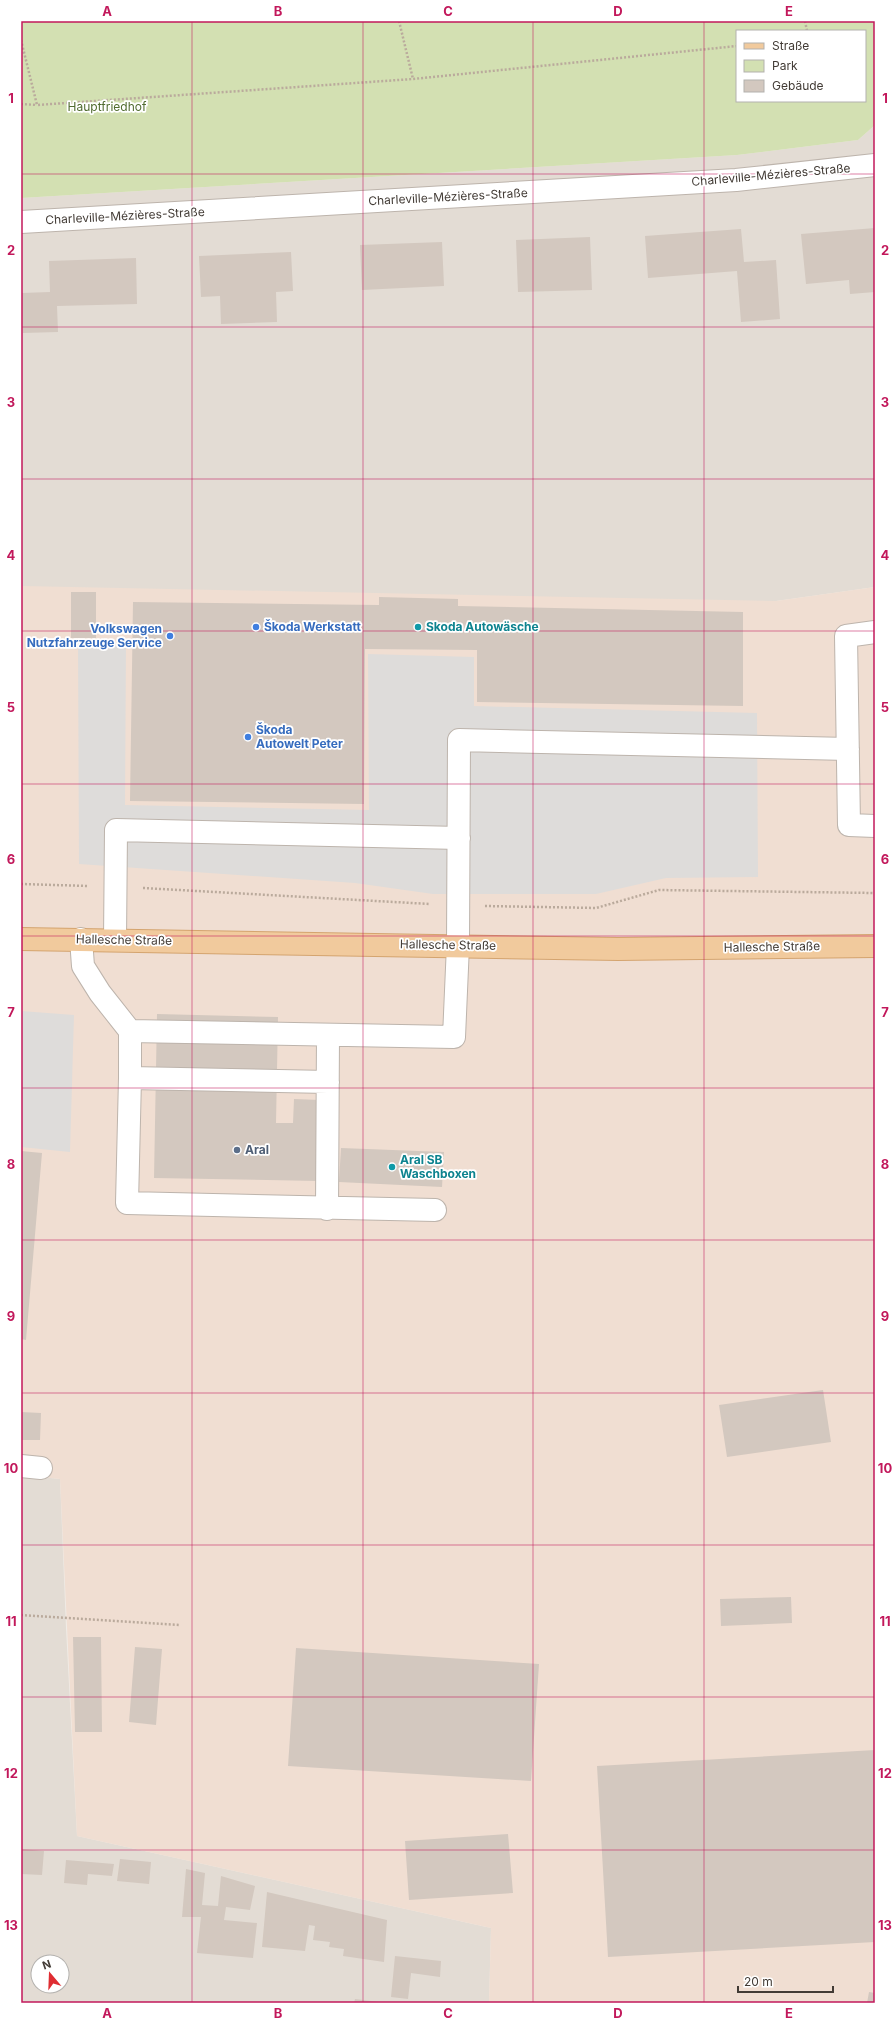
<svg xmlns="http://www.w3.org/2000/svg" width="896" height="2024" font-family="Inter,sans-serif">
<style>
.residential{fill:#e3dcd4;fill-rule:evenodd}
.commercial{fill:#f0ded2}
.green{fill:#d3e0b2;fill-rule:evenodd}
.parking{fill:#dedcda}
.building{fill:#d3c8bf}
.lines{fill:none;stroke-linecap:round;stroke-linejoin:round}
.minor-casing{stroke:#bdb4ac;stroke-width:24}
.major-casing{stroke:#d4a46f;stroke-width:24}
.path{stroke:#baaa9c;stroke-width:2.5;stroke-dasharray:2 2;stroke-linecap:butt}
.minor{stroke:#fff;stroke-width:22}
.major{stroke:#f1ca9d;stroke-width:22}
.grid{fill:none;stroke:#c2185b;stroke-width:1;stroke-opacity:0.55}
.shop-dot{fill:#3f7fe0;stroke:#fff;stroke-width:1.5}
.culture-dot{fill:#0f9aa8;stroke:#fff;stroke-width:1.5}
.service-dot{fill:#5c6f8a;stroke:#fff;stroke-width:1.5}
.labels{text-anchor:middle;stroke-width:3.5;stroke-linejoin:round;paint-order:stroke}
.park-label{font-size:12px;fill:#516c30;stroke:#fff}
.street-label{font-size:12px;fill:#423b35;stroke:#fff}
.shop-label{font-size:12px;font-weight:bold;fill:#366cbe;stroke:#fff;text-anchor:start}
.culture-label{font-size:12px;font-weight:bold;fill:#0d838f;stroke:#fff;text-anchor:start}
.service-label{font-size:12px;font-weight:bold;fill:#4e5e75;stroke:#fff;text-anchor:start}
.neatline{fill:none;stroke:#c2185b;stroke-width:1.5}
.grid-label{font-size:13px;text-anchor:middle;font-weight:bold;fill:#c2185b}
</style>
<rect width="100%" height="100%" fill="#f0ebe5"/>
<path class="residential" d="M875,125v462l-99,14 -755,87v-490l716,-43 121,-15z
M21,1475l39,4 6,149 11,208 414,92 -2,75h-468zM38,1962h24v24h-24z"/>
<path class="commercial" d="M22,586l754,15 99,-14v1416h-386l2,-75 -414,-92 -17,-357 -39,-4z"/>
<path class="green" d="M21,21h854v104l-17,15 -121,15 -716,43zM737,31h128v70h-128z"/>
<path class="parking" d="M78,643l48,1 -1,161 244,5 -1,-156 106,3v49l283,7 1,164 -92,1 -70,16h-163l-78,-11 -276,-19z
M21,1011l53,4 -4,137 -49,-5z"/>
<path class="building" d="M875,228v64l-25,2 -1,-14 -43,4 -5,-50z
M741,229l3,33 32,-2 4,59 -39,3 -4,-51 -89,7 -3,-42z
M590,237l2,53 -74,2 -2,-52z
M442,242l2,44 -82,4 -2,-45z
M291,252l2,39 -17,1 1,30 -56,2 -1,-28 -19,1 -2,-41z
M136,258l1,46 -80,2 1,26 -35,1 -1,-40 28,-1 -1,-31z
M71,592h25v46h-25z
M379,597l79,2v7l285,6v94l-266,-4v-52l-112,-1 -1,155 -234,-3 3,-199 246,3z
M157,1014l121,3 -2,106h17l1,-24 26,1 -2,81 -164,-3z
M341,1148l103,4 -2,35 -103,-5z
M21,1151l21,2 -16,187 -5,-1z
M823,1390l8,52 -104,15 -8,-52z
M21,1412l20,1 -1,27h-19z
M791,1597l1,26 -71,3 -1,-27z
M73,1637h28l1,95h-27z
M135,1647l27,2 -6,76 -27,-3z
M296,1648l243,16 -8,117 -243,-15z
M875,1750v192l-267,15 -11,-191z
M508,1834l5,59 -104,7 -4,-59z
M21,1849l23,2 -2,24 -21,-1z
M120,1859l31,3 -2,22 -32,-3z
M66,1860l48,4 -2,12 -24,-2 -1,11 -23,-2z
M186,1869l19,4 -3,32 16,1 3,-30 34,10 -5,24 -24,-3 -2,13 33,3 -4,35 -56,-5 4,-36h-19z
M267,1892l120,28 -3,42 -41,-6 1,-7 -15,-2 1,-5 -17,-2 2,-14 -6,-1 -4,26 -43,-4z
M395,1956l46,5 -1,16 -29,-4 -3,26 -17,-2z
M869,1992l6,1v10h-8z
M355,1999l24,3v1h-25z"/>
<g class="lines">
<defs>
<path id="minor" d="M21,222l715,-42 139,-15
M875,632l-29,4 3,189 26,1
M81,939l2,27 17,27 30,38 324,6 4,-92 1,-205 389,9
M115,940l1,-110 343,8
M130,1031v47l198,4
M130,1078l-3,125 308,7
M327,1209l1,-174
M21,1466l20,2"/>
<path id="major" d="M21,939l597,10 257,-3"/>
</defs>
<use href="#minor" class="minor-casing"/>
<use href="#major" class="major-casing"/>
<path class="path" d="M399,21l14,58
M805,21l2,10
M21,40l16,65 376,-26 324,-33
M21,104l16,1
M21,884l67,2
M143,888l287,16
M485,906l111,2 63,-18 216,3
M21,1615l158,10"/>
<use href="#minor" class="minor"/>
<use href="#major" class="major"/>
</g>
<path class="grid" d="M192,21v1982M363,21v1982M533,21v1982M704,21v1982M21,174h854M21,327h854M21,479h854M21,631h854M21,784h854M21,936h854M21,1088h854M21,1240h854M21,1393h854M21,1545h854M21,1697h854M21,1850h854"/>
<g class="shop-dot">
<circle cx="256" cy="627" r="4"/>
<circle cx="170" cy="636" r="4"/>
<circle cx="248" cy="737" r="4"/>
</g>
<g class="culture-dot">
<circle cx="418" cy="627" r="4"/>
<circle cx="392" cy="1167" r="4"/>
</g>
<circle class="service-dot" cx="237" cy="1150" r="4"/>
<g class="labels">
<g class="park-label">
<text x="107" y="111">Hauptfriedhof</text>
</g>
<g class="street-label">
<text transform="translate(771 175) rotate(-5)" y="4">Charleville-Mézières-Straße</text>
<text transform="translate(448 197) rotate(-3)" y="4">Charleville-Mézières-Straße</text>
<text transform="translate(125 216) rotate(-3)" y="4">Charleville-Mézières-Straße</text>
<text transform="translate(124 940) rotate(1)" y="4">Hallesche Straße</text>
<text transform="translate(448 945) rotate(1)" y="4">Hallesche Straße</text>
<text transform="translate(772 947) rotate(-1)" y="4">Hallesche Straße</text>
</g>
<g class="shop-label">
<text x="264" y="631">Škoda Werkstatt</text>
<text x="162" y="633" text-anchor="end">Volkswagen<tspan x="162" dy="14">Nutzfahrzeuge Service</tspan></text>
<text x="256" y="734">Škoda<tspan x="256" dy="14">Autowelt Peter</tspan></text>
</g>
<g class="culture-label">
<text x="426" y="631">Skoda Autowäsche</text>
<text x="400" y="1164">Aral SB<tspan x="400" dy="14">Waschboxen</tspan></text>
</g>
<g class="service-label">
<text x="245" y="1154">Aral</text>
</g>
</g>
<rect width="896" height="2024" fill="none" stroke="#ffffff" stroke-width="44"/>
<rect x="736" y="30" width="130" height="72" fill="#ffffff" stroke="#b3b1ae"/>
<rect x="744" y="43" width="20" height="6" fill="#f1ca9d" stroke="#b3b1ae"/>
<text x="772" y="50" font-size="12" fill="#423b35">Straße</text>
<rect x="744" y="60" width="20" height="12" fill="#d3e0b2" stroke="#b3b1ae"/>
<text x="772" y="70" font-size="12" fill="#423b35">Park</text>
<rect x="744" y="80" width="20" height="12" fill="#d3c8bf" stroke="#b3b1ae"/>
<text x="772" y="90" font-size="12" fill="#423b35">Gebäude</text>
<g transform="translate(50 1974) rotate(341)"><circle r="19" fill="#ffffff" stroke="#b3b1ae"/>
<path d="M0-3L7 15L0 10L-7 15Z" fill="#df2d32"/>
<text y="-6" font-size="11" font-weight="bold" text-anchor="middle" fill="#423b35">N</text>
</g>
<path d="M738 1986v6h95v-6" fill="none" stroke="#423b35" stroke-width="2"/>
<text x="744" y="1986" font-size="12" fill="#423b35" stroke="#ffffff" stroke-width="3" paint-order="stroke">20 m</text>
<rect x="22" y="22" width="852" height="1980" class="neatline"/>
<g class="grid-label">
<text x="107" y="16">A</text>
<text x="278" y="16">B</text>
<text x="448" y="16">C</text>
<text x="618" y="16">D</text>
<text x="789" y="16">E</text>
<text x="11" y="103">1</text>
<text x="885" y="103">1</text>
<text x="11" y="255">2</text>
<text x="885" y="255">2</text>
<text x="11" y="407">3</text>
<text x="885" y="407">3</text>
<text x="11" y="560">4</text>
<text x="885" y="560">4</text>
<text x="11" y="712">5</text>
<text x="885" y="712">5</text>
<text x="11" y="864">6</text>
<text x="885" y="864">6</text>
<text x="11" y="1017">7</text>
<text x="885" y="1017">7</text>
<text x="11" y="1169">8</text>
<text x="885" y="1169">8</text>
<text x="11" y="1321">9</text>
<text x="885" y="1321">9</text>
<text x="11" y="1473">10</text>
<text x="885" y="1473">10</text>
<text x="11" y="1626">11</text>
<text x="885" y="1626">11</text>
<text x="11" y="1778">12</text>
<text x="885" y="1778">12</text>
<text x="11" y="1930">13</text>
<text x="885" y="1930">13</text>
<text x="107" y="2018">A</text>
<text x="278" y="2018">B</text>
<text x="448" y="2018">C</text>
<text x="618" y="2018">D</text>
<text x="789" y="2018">E</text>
</g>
</svg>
